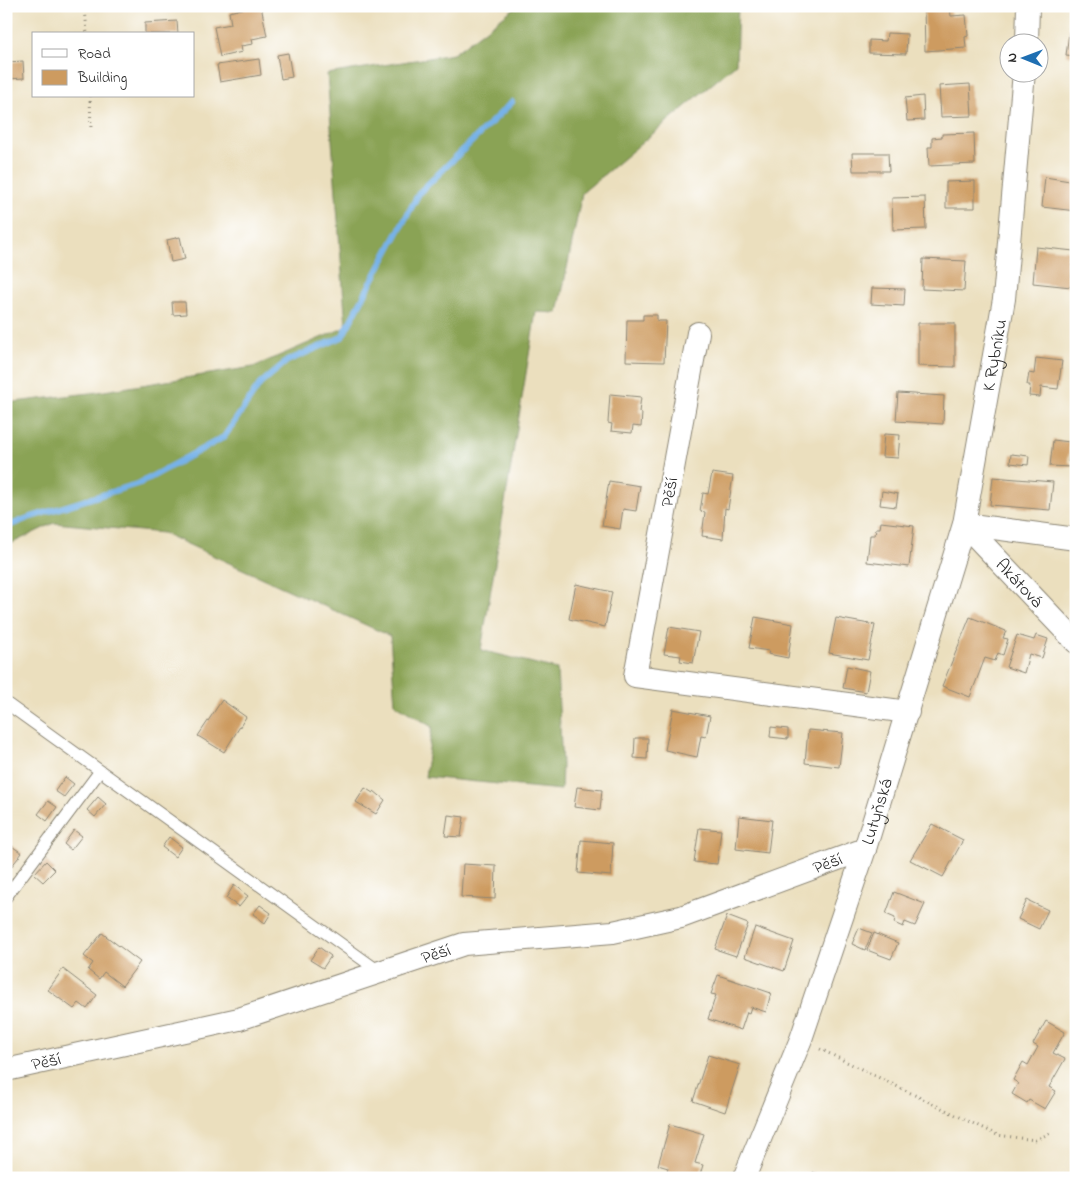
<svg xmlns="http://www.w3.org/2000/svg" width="1082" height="1184" font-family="'Indie Flower',sans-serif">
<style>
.forest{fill:#8aa354;stroke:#5a6740}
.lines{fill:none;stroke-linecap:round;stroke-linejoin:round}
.stream{stroke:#77b2e8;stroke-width:6}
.building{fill:#cd9b60}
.lane-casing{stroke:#8b8574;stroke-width:13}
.street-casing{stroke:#8b8574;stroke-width:24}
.path{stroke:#8b8574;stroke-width:3;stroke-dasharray:1 4;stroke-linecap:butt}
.lane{stroke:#fff;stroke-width:11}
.street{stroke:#fff;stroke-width:22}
.labels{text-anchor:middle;stroke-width:4.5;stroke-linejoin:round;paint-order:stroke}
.street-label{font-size:18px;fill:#2b2b2b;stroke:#fff}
</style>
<rect width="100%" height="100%" fill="#fff"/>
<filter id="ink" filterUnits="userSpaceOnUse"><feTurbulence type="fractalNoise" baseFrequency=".02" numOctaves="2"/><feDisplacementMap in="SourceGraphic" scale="10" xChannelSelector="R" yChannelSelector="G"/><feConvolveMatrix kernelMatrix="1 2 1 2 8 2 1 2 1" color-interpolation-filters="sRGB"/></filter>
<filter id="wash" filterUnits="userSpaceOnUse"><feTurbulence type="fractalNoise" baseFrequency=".0096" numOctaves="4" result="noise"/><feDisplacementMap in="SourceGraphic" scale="20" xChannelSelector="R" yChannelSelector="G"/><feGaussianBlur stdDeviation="1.12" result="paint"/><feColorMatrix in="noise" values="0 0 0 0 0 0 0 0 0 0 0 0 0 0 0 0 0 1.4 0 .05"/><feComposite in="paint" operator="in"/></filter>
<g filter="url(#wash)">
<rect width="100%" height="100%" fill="#ebdfbe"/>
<path class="forest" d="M517,6h221l-2,58 -154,129 -24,120 -22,-1 -55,338 76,19 5,96 -1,25 -136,-13 7,-50 -37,-23 -5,-68 -227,-103 -109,-10 -48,23v-143l92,-11 155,-25 93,-40 -19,-253 126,-20z"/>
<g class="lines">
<path class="stream" d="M6,527l22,-9 112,-35 84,-46 36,-53 27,-23 55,-24 77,-144 93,-91"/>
</g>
<g id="blocks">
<path class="building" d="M254,6h7l6,30 -15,3 1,5 -12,2 1,6 -22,5 -6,-30 17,-3 -2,-12z
M950,7l1,9 15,-1 2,21 -3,1 1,11 -41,3 -1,-43z
M177,21l1,13h-33v-11z
M1070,27l6,1v28l-10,-1z
M887,33l20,1 -1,20 -37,-1v-13l17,1z
M288,53l4,24 -11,2 -4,-24z
M259,59l2,16 -41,7 -3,-17z
M23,61l1,17 -16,1 -1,-17z
M970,84l2,32 -31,1 -2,-31z
M923,96l1,24 -17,1 -2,-23z
M974,133l1,31 -46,2 -1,-19h4v-9l10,-1v-3z
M852,153h36l1,18h-36z
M1045,177l31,5v29l-34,-4z
M975,181v27h-29v-26z
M925,197l1,32 -33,1 -1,-32z
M180,237l5,22 -14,3 -4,-22z
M1036,247l38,4 -3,36 -38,-4z
M923,259l43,2 -2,30 -42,-2z
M872,288l33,1 -1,17 -33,-2z
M172,302h13l1,12 -13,1z
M643,315h14v6h9l-2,41 -38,-1 1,-41h16z
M918,323h37v44l-37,-1z
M1036,358l26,3 -4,28 -17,-2 -1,10 -11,-1 1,-11h-3l2,-12 5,1z
M898,393l46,3 -1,28 -47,-3z
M610,394l31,3 -2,15 3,1 -1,14 -8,-1 -1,7 -21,-2 1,-7 -4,-1z
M884,434l16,1 -2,23 -16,-1z
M1053,440l17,2 -2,20 3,1v4l-21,-1z
M1011,454l18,2 -1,9 -18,-2z
M712,473l21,3 -5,33 -3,-1 -2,31 -21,-3 3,-24 -5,-1 3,-18 5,1z
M993,477l60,5 -3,28 -60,-5z
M609,481l31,5 -4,25 -13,-2 -3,20 -18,-3z
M882,491l16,3 -2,13 -16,-2z
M881,522l33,4 -5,41 -42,-5 3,-27h5l1,-7h4z
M576,584l36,8 -7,35 -36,-8z
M755,617l38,7 -5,34 -20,-4 1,-3 -20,-3z
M970,617l36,14 -3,7 5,1 -5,16 -5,-2 -3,8 -10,-3 -15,39 -28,-11z
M836,618l39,7 -7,35 -39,-7z
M669,627l30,5 -6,31 -13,-2 1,-5 -17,-2z
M1017,635l17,5 2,-5 12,4 -6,19 -13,-4 -5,19 -18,-6z
M847,666l23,5 -4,21 -23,-4z
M222,700l24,17 -22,35 -26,-16z
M673,709l37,7 -4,21 -5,-1 -4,21 -32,-7z
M771,727l17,2v10l-18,-2z
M808,730l35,3 -4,34 -34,-4z
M635,738h13l-1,21 -13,-1z
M65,777l9,7 -10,13 -9,-6z
M577,787l25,3 -2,20 -26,-3z
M365,788l8,5 1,-2 11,9 -9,14 -20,-12z
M98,797l8,7 -11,13 -8,-7z
M48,801l9,6 -10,14 -9,-7z
M448,815l16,2 -3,20 -16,-1z
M739,816l33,4 -4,33 -32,-4z
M932,824l31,16 -20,37 -33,-17z
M699,828l22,2 -4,34 -23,-2z
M74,830l8,6 -11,14 -7,-6z
M169,837l13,10 -7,10 -13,-10z
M581,840l32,3 -2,33 -33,-3z
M10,845l12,8 -11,14 -5,-4v-13z
M46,861l9,9 -12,12 -9,-8z
M463,864l33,2 -1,33 -34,-2z
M234,885l14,11 -9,11 -13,-9z
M894,892l31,12 -10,22 -10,-4 -2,5 -9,-4 1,-5 -9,-4z
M1027,900l21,10 -9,19 -21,-10z
M260,905l11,8 -6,10 -12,-9z
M727,916l21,8 -12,32 -21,-7z
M755,927l39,14 -10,30 -39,-14z
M859,928l13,5 -7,17 -13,-6z
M102,933l38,29 -18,24 -18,-14 -5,7 -11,-9 5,-7 -9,-7z
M874,933l24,10 -7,16 -24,-9z
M319,947l12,9 -8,12 -13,-8z
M63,969l34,26 -10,14 -8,-6 -5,6 -26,-19z
M718,975l53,18 -5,19 -15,-5 -2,6 -2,-1 -6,18 -33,-11 8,-24 -5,-1z
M1046,1021l19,11 -12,21 12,6 -16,28 7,4 -11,18 -16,-9 -2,3 -15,-9 6,-11 -5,-3 10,-18 5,3 10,-18 -5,-3z
M708,1055l32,10 -15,47 -32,-11z
M670,1124l34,10 -9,29 8,2 -4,13h-17l-15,-5 1,-5 -10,-3z
M813,1172l13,6h-15z"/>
</g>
</g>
<g filter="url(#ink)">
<use href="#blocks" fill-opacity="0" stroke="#8b8574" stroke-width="1"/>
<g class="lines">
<defs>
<path id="lane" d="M6,703l374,269
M6,897l94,-126"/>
<g id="street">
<path d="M1027,42l1,-36"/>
<path d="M698,333l-63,343 273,36"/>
<path id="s1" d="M964,524l112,118"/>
<path d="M964,524l112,15"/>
<path id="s2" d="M6,1070l233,-51 225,-75 149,-12 68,-15 184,-68"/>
<path id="s3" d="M744,1178l57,-139 64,-190 99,-325 40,-225 20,-227"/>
</g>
</defs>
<use href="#lane" class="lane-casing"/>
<use href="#street" class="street-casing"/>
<path class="path" d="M85,6l2,28
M90,96l1,34
M820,1049l177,86 38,5 18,-8"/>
<use href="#lane" class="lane"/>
<use href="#street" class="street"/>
</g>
</g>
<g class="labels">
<g class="street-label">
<text dy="6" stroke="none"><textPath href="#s3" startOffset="862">K Rybníku</textPath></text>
<text transform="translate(669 492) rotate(-80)" y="6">Pěší</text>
<text dy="6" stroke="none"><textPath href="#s1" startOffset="81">Akátová</textPath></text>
<text dy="6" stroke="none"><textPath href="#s3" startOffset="390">Lutyňská</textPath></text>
<text dy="6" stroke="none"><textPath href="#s2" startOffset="851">Pěší</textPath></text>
<text dy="6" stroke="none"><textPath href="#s2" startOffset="446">Pěší</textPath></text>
<text dy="6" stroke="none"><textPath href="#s2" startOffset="41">Pěší</textPath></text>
</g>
</g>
<rect width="1082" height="1184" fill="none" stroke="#fff" stroke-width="25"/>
<rect x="32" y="32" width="162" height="65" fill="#ffffff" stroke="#aaaaaa"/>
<rect x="42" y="49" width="25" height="8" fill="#ffffff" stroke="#aaaaaa"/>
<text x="78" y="58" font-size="15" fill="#2b2b2b">Road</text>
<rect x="42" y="70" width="25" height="15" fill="#cd9b60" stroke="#aaaaaa"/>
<text x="78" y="82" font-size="15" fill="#2b2b2b">Building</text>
<g transform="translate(1024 58) rotate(271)"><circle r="24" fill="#ffffff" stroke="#aaaaaa"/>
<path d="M0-4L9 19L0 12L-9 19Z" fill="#1f6fb2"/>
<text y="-8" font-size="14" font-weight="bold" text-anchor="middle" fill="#2b2b2b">N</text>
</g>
</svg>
